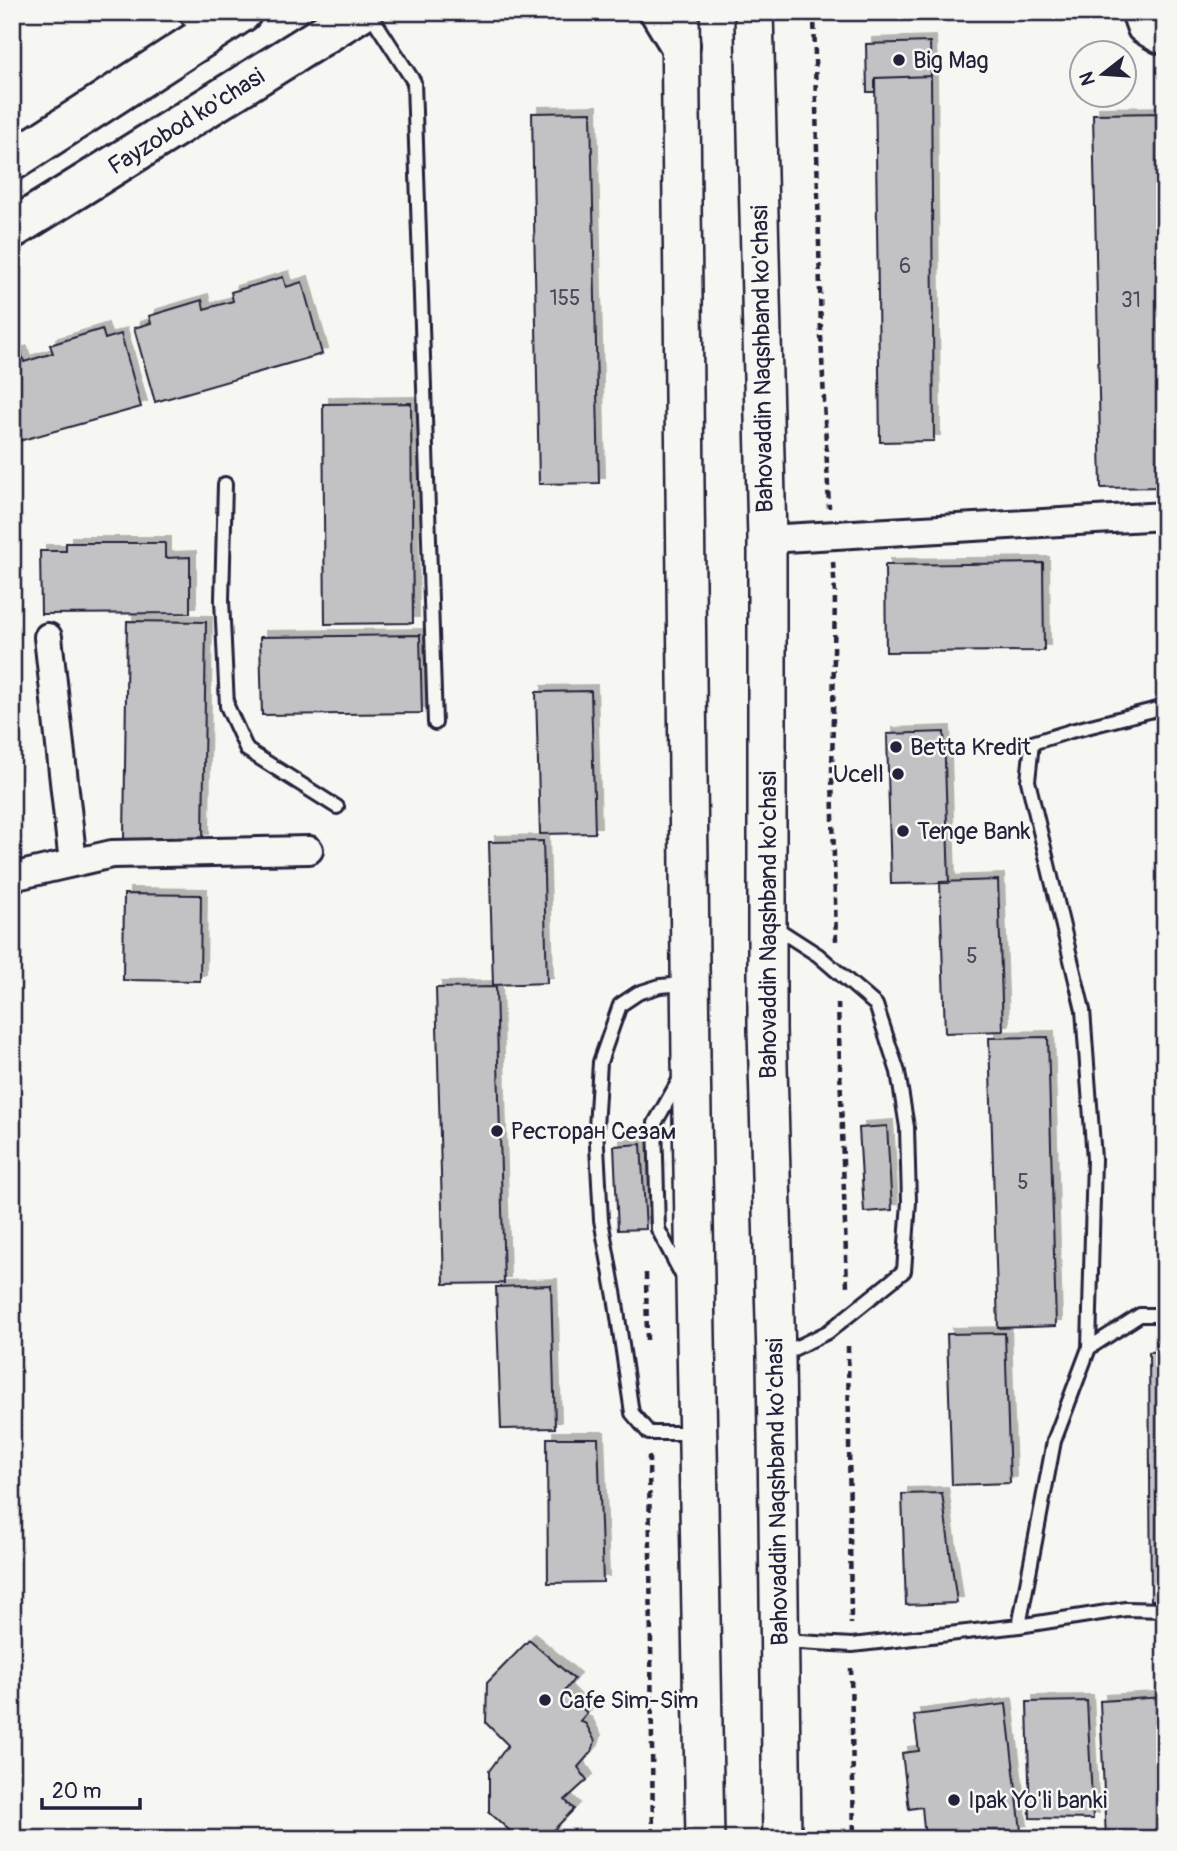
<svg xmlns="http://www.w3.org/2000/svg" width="1177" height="1851" font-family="Pangolin,sans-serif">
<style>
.built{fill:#e6e6e4}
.building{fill:#c2c2c4;stroke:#22223b;stroke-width:2;filter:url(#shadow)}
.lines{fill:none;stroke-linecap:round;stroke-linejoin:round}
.service-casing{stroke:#22223b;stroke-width:18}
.minor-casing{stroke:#22223b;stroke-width:32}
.secondary-casing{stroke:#22223b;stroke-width:42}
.primary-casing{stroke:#22223b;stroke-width:44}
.path{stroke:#22223b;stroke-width:4.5;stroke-dasharray:7 5;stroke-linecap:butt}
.service{stroke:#f6f6f2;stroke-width:12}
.minor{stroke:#f6f6f2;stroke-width:26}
.secondary{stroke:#f6f6f2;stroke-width:37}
.primary{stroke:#f6f6f2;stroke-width:38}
.poi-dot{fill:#22223b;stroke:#f6f6f2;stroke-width:2.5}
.labels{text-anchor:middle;stroke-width:5;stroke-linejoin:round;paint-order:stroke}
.number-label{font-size:21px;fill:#4a4a5d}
.poi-label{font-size:24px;fill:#22223b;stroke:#f6f6f2;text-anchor:start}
.street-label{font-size:24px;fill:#22223b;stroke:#f6f6f2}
</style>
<defs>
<filter id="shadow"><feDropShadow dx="6" dy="-6" stdDeviation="0" flood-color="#0004"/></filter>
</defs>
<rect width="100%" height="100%" fill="#f6f6f2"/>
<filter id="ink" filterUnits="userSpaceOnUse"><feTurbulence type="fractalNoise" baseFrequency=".0143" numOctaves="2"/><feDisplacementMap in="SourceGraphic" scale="14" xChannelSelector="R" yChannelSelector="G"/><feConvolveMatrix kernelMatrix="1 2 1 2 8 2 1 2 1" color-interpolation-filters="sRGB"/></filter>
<g filter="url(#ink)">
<path class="built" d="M1156,733l9,1v454z"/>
<path class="building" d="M930,42l1,34 -56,2v14h-8l-1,-48z
M931,76l3,365 -54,1 -5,-364z
M591,112l8,371 -60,1 -7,-371z
M1165,113v374l-64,1 -8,-374z
M283,277l3,10 16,-5 20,72 -167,48 -21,-74 17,-5 -2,-7 53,-16 2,9 29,-8 -2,-9z
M102,329l3,10 16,-5 20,73 -129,36v-88l9,-3 3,10 29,-9 -3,-8z
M411,403l2,220 -88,1 -2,-220z
M66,543h99v15l25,-1v56l-149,1 -1,-63h26z
M1043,563l1,88 -158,1 -1,-87z
M127,621l79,1 -3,218 -79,-1z
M420,635l2,78 -160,2 -2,-78z
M591,691l4,142 -55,1 -4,-142z
M944,732l5,151 -58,1 -4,-150z
M543,841l4,142 -54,2 -4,-143z
M998,880l5,151 -58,2 -5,-151z
M124,894l77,1 -1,86 -77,-1z
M496,987l8,296 -60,1 -8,-296z
M1048,1037l8,289 -58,2 -9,-290z
M887,1126l5,84 -28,2 -5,-84z
M641,1144l5,85 -28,1 -4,-84z
M551,1285l4,143 -54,1 -5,-142z
M1005,1333l5,150 -58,2 -5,-151z
M1165,1351v249h-14l-2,-248z
M547,1438h51l5,144 -55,1z
M942,1493l15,110 -51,2 -4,-111z
M529,1640l45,39 -9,12 22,22 -7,8 6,3 9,17 -3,10 -14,16 9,13 -22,20 9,9 -29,30h-26l-30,-27v-41l19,-26 -22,-22 1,-40z
M1165,1697v142h-59l-6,-138z
M1087,1701l6,118 -63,-1 -3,-116z
M1006,1704l15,127 -73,8h-23l-3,-32 -13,2 -7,-56 17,-2 -5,-36z"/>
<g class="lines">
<defs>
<path id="service" d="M369,12l45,70 21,641
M225,484l-3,116 5,106 20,44 90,57
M773,926l45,29 58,50 22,67 9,55 2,75 -5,69 -76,61 -49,24
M686,984l-26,2 -22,7 -18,12 -20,57 -4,66 5,92 14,77 17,116 17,20h44
M681,1077l-26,46 3,106 25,48
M1089,1348l5,-189 -11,-149 -55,-229 4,-38 39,-12 94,-24
M1019,1626l35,-185 35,-93 51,-33h25
M782,1641l70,4 167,-19 107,-17 39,1"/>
<path id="minor" d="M192,12l20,20
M1135,12l6,17 17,10h7
M767,539l398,-23
M48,637l25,226
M12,877l100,-23 197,-4"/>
<path id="secondary" d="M754,12l13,527v490l9,328 6,482
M680,13l11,1045 14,781"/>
<path id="primary" d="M660,12l20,33
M12,161l230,-149
M12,229l348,-217"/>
</defs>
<use href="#service" class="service-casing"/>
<use href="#minor" class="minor-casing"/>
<use href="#secondary" class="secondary-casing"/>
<use href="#primary" class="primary-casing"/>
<path class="path" d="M814,12l7,324 8,172
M833,562l2,32 -3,180 4,168
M838,1003l9,285
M646,1273l1,69
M848,1346l3,278
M649,1456l4,383
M851,1668l3,171"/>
<use href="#service" class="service"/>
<use href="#minor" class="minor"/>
<use href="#secondary" class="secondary"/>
<use href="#primary" class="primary"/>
</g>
</g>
<g class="poi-dot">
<circle cx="899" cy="60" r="7"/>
<circle cx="896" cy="747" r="7"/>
<circle cx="898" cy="774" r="7"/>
<circle cx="903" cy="831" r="7"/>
<circle cx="497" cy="1131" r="7"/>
<circle cx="545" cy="1700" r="7"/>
<circle cx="954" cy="1800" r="7"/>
</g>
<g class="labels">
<g class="number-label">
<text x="905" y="273">6</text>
<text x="565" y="305">155</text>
<text x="1131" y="307">31</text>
<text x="972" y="963">5</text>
<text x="1023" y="1189">5</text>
</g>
<g class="poi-label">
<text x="913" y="68">Big Mag</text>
<text x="910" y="755">Betta Kredit</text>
<text x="884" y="782" text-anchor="end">Ucell</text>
<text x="917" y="839">Tenge Bank</text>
<text x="511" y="1139">Ресторан Сезам</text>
<text x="559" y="1708">Cafe Sim-Sim</text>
<text x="968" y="1808">Ipak Yo'li banki</text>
</g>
<g class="street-label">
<text transform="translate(186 121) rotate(-32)" y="8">Fayzobod ko'chasi</text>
<text transform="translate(762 359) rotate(-91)" y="8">Bahovaddin Naqshband ko'chasi</text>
<text transform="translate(768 925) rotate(-90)" y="8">Bahovaddin Naqshband ko'chasi</text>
<text transform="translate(777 1492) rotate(-91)" y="8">Bahovaddin Naqshband ko'chasi</text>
</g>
</g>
<rect width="1177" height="1851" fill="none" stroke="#f6f6f2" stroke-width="42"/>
<rect x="21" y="21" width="1135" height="1809" fill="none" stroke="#22223b" stroke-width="2.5" filter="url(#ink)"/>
<g transform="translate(1103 74) rotate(253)"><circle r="33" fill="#f6f6f2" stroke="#a1a1a9" stroke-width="2"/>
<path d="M0-5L12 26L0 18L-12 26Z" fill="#22223b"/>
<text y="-10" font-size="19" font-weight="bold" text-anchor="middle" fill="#22223b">N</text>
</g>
<path d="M42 1798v10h98v-10" fill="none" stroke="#22223b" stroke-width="3.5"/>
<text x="52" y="1798" font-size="21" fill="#22223b" stroke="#f6f6f2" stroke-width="5" paint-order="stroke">20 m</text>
</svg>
